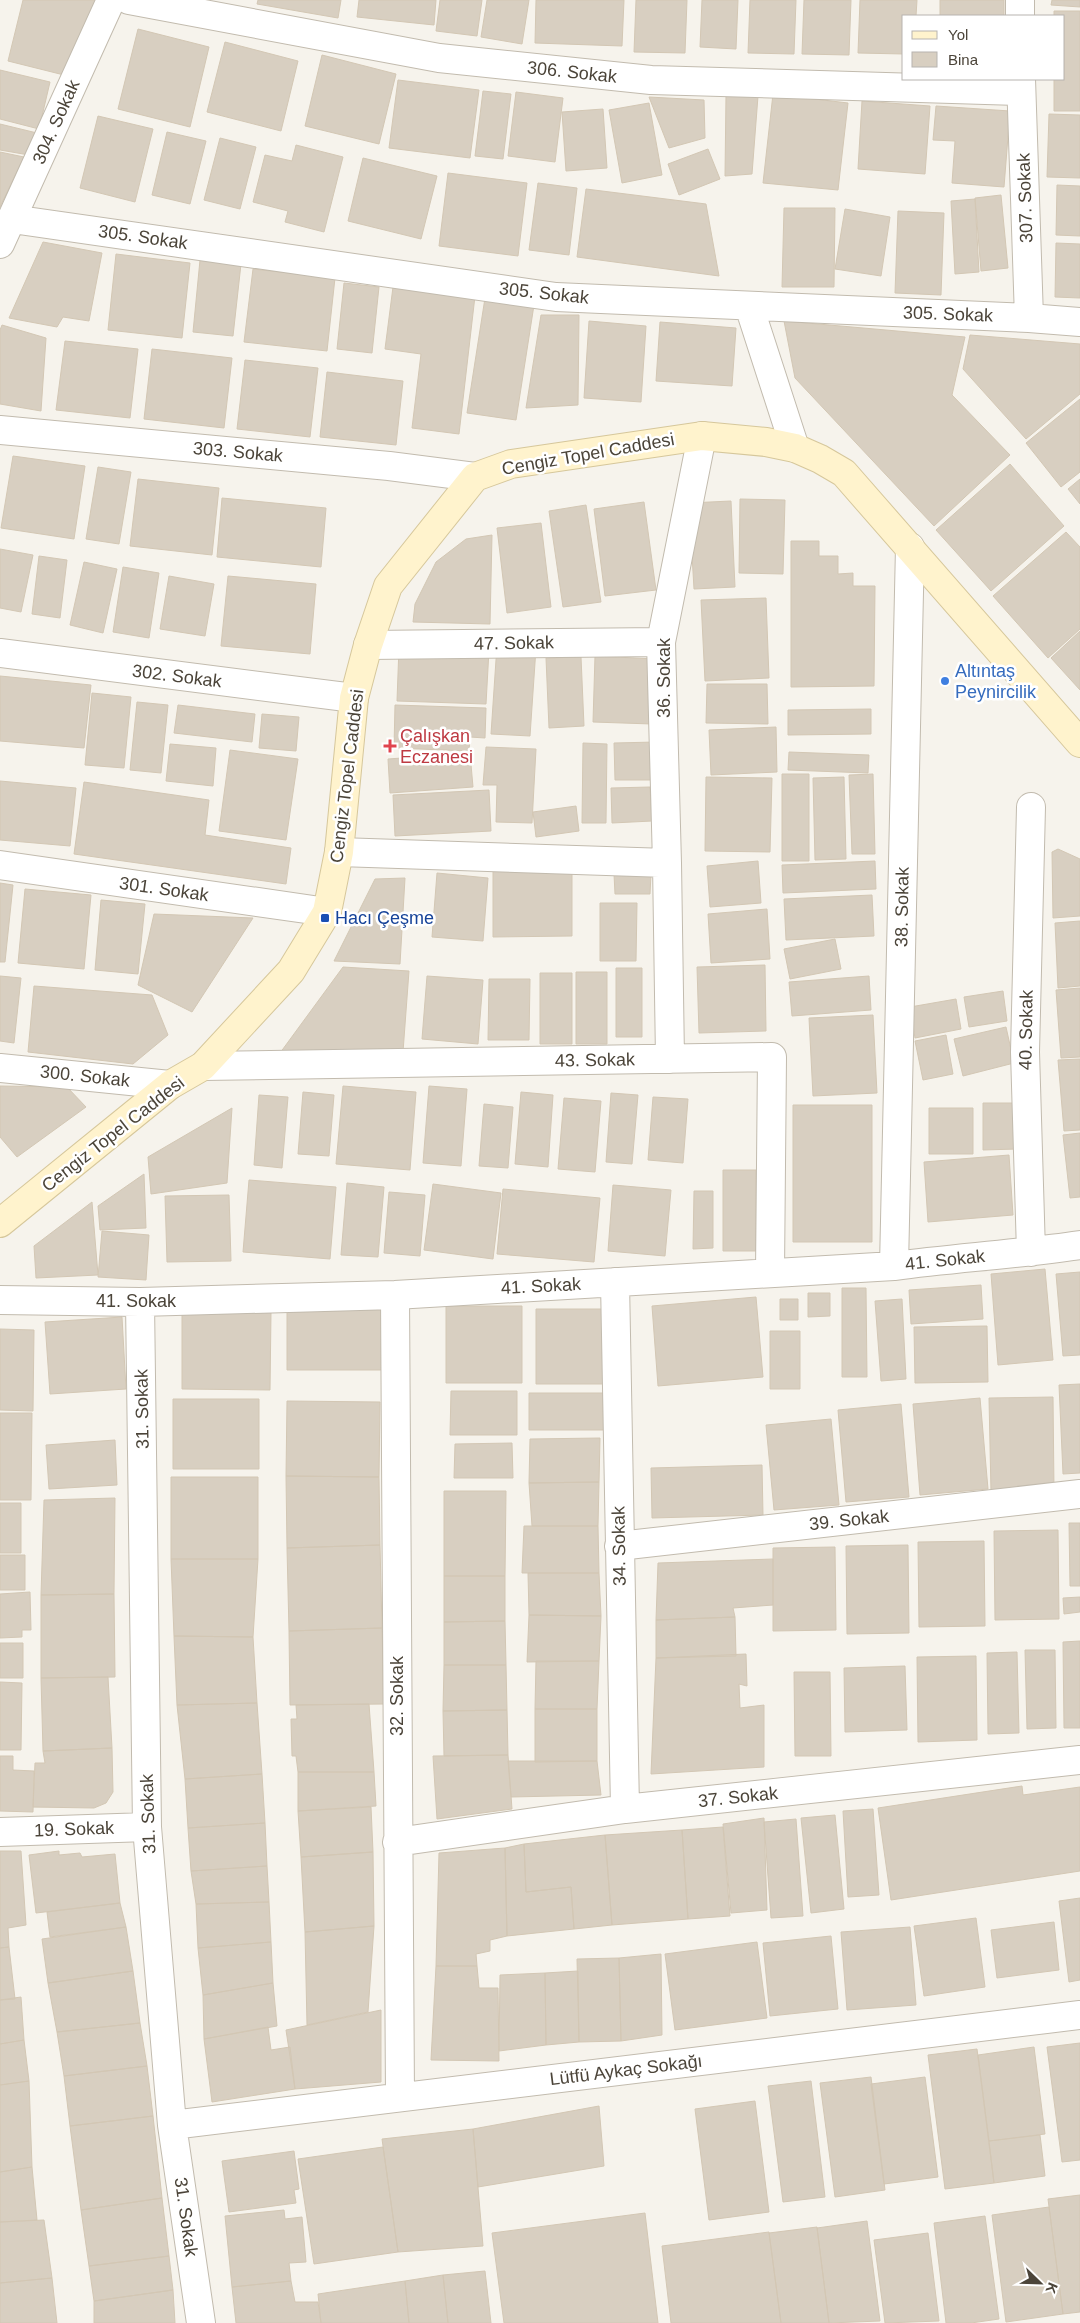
<svg xmlns="http://www.w3.org/2000/svg" width="1080" height="2323" font-family="Helvetica,sans-serif">
<style>
.building{fill:#d8cfc1;stroke:#d3c7b4}
.lines{fill:none;stroke-linecap:round;stroke-linejoin:round}
.minor-casing{stroke:#c2bbae;stroke-width:30}
.secondary-casing{stroke:#d6c79b;stroke-width:30}
.minor{stroke:#fff;stroke-width:28}
.secondary{stroke:#fff3cd;stroke-width:28}
.shop-dot{fill:#3f7fe0;stroke:#fff;stroke-width:2}
.health-dot{fill:#e0444e;stroke:#fff;stroke-width:2}
.transit-dot{fill:#1a4fb4;stroke:#fff;stroke-width:2}
.labels{text-anchor:middle;stroke-width:5;stroke-linejoin:round;paint-order:stroke}
.street-label{font-size:18px;fill:#4b4439;stroke:#fff}
.shop-label{font-size:18px;fill:#366cbe;stroke:#fff;text-anchor:start}
.health-label{font-size:18px;fill:#be3a42;stroke:#fff;text-anchor:start}
.transit-label{font-size:18px;fill:#164399;stroke:#fff;text-anchor:start}
</style>
<rect width="100%" height="100%" fill="#f6f3ec"/>
<path class="building" d="M23,0h76l-19,79 -72,-18z
M258,0h83l-3,18 -81,-14z
M359,0h77l-2,25 -77,-8z
M440,0h42l-5,36 -41,-5z
M487,0h42l-7,44 -41,-7z
M536,0h88l-2,46 -87,-3z
M636,0h51l-2,53 -51,-1z
M702,0h36l-2,49 -36,-2z
M750,0h46l-2,54 -46,-1z
M804,0h47l-2,55 -47,-1z
M860,0h57l-1,16h-12v38l-46,-1z
M940,0h64v16h-64z
M1052,0h28v7l-29,-2z
M1054,11h26v100h-26v-32h10v-63h-10z
M138,29l71,18 -19,80 -72,-18z
M225,42l73,19 -17,70 -74,-19z
M322,55l74,19 -17,70 -74,-18z
M0,70l50,12 -11,47 -39,-10z
M398,80l81,10 -9,68 -81,-10z
M483,91l28,3 -8,65 -28,-3z
M516,92l47,6 -8,64 -47,-6z
M773,94l75,9 -10,87 -75,-7z
M726,95l32,1 -6,78 -27,2z
M649,97l55,3 1,38 -36,10z
M862,101l68,5 -5,68 -67,-5z
M649,103l13,72 -40,8 -13,-73z
M936,106l74,5 -6,76 -52,-4 3,-42 -22,-1z
M603,109l4,59 -41,3 -4,-59z
M1049,114l31,1v63l-33,-1z
M98,116l55,13 -18,73 -55,-14z
M0,124l37,9 -8,22 -29,-5z
M167,132l39,9 -16,63 -38,-9z
M220,138l36,9 -16,62 -36,-9z
M296,145l47,12 -19,75 -39,-10 3,-11 -35,-9 12,-47 27,6z
M708,149l12,30 -41,16 -11,-31z
M0,152l24,5 -24,50z
M363,158l74,18 -16,63 -73,-18z
M448,173l79,10 -9,73 -79,-10z
M538,183l39,5 -8,67 -40,-5z
M1057,185l23,1v50l-24,-1z
M586,189l120,15 13,72 -142,-19z
M1001,195l7,73 -27,3 -6,-73z
M975,199l4,73 -24,2 -4,-73z
M784,208h51l-1,79h-52z
M845,209l45,8 -9,59 -46,-7z
M898,211l46,2 -3,82 -46,-2z
M43,242l59,11 -13,68 -26,-4 -6,10 -48,-9z
M1056,243l24,1v54l-25,-1z
M116,254l74,9 -8,75 -74,-8z
M200,260l41,4 -8,72 -40,-4z
M253,269l82,9 -8,73 -83,-9z
M344,283l35,4 -7,66 -35,-4z
M393,287l82,9 -16,138 -47,-6 9,-74 -36,-5z
M485,298l49,7 -18,115 -49,-7z
M541,315h38l-1,90 -52,3z
M589,321l57,5 -5,76 -57,-4z
M784,321l181,16 -13,58 58,60 -76,71 -139,-148z
M660,322l76,6 -4,58 -76,-5z
M2,325l44,13 -5,73 -41,-7v-74z
M970,335l110,9v50l-54,45 -63,-70z
M65,341l73,8 -8,69 -74,-8z
M152,349l80,9 -8,70 -80,-9z
M245,360l73,8 -8,69 -73,-8z
M327,372l76,9 -7,64 -76,-8z
M1080,399v73l-19,15 -35,-44z
M13,456l72,10 -11,73 -73,-11z
M1010,464l54,62 -73,65 -55,-61z
M98,467l33,5 -12,72 -33,-5z
M138,479l81,9 -7,67 -82,-9z
M1080,479v25l-12,-15z
M222,498l104,10 -5,59 -104,-10z
M740,499l45,1 -2,74 -44,-1z
M731,501l4,86 -41,2 -5,-86z
M644,502l12,88 -51,6 -11,-87z
M586,505l15,97 -38,5 -14,-96z
M541,523l10,84 -44,6 -10,-85z
M1066,532l14,15v82l-32,29 -55,-62z
M492,535l-2,89 -77,-2 2,-18 21,-42 30,-23z
M791,541h28v15h19v18l15,-1v13h22l-1,100 -83,1z
M0,549l33,6 -12,57 -21,-4z
M39,556l28,4 -7,58 -28,-4z
M84,562l33,7 -14,64 -33,-8z
M123,567l36,6 -10,65 -36,-6z
M169,576l45,8 -9,52 -45,-7z
M228,576l88,8 -6,70 -89,-8z
M766,598l3,80 -64,3 -4,-81z
M1080,631v59l-29,-32z
M497,645l39,3 -6,88 -39,-2z
M399,647l90,3 -3,54 -89,-3z
M595,656l60,3 -3,65 -59,-2z
M581,657l3,69 -35,2 -3,-70z
M0,676l91,9 -7,63 -84,-7z
M707,684h60l1,40 -62,-1z
M92,693l39,4 -7,71 -39,-3z
M137,702l31,3 -7,68 -31,-3z
M178,705l77,9 -3,28 -78,-9z
M395,705l91,3 -1,30 -15,-1 -1,14 -75,-3z
M871,709v25l-83,1v-25z
M262,714l37,3 -3,34 -37,-3z
M776,727l1,45 -66,3 -2,-45z
M656,742v38h-41l-1,-37z
M583,743l24,1 -1,79h-24z
M170,744l46,4 -3,38 -47,-5z
M486,747l50,2 -4,74 -36,-1 1,-37h-14z
M230,750l68,9 -12,81 -67,-9z
M789,752l80,3 -1,18 -80,-3z
M470,753l3,34 -83,6 -2,-34z
M782,774h27v87h-27z
M873,774l2,80h-23l-3,-79z
M706,777l66,1 -2,74 -65,-1z
M844,777l2,82 -31,1 -2,-82z
M0,781l76,7 -6,58 -70,-6z
M84,782l125,18 -4,35 86,13 -5,36 -212,-30z
M650,787l2,34 -40,2 -1,-35z
M489,790l2,41 -96,5 -2,-41z
M576,806l3,25 -43,6 -3,-25z
M1058,849l22,10v57l-27,2 -1,-66z
M758,861l3,42 -51,4 -3,-41z
M875,861l1,28 -93,4 -1,-28z
M493,871h79v65l-79,1z
M437,873l51,5 -5,63 -51,-4z
M614,874h37l-1,20h-35z
M405,878l-5,86 -66,-3 41,-82z
M0,883l13,2 -8,77h-5z
M25,889l66,6 -7,74 -66,-6z
M872,895l2,41 -88,4 -2,-41z
M101,900l44,4 -7,70 -43,-4z
M600,903h37l-1,58h-36z
M767,909l3,50 -59,4 -3,-49z
M154,914l99,4 -61,94 -54,-27z
M1080,921v65l-22,2 -3,-65z
M835,939l6,30 -51,10 -6,-30z
M765,965l1,66 -67,2 -2,-66z
M343,967l66,4 -6,81 -123,1z
M616,968h26v69h-26z
M576,972h31v72h-31z
M540,973h32v71h-32z
M0,976l21,2 -7,65 -14,-2z
M427,976l56,4 -5,64 -56,-5z
M869,976l2,34 -79,6 -3,-34z
M489,979h41l-1,61h-41z
M34,986l118,9 16,40 -35,29 -105,-12z
M1080,988v69l-19,1 -5,-68z
M1003,991l4,30 -38,6 -5,-30z
M956,999l5,30 -46,9 -5,-31z
M873,1015l4,78 -64,3 -4,-78z
M1006,1027l8,36 -51,13 -9,-37z
M946,1035l7,39 -30,6 -8,-39z
M1080,1059v71l-16,1 -6,-71z
M0,1086l67,1 19,20 -69,50 -17,-20z
M343,1086l73,6 -6,78 -74,-6z
M429,1086l38,3 -6,77 -38,-3z
M303,1092l31,3 -5,61 -31,-2z
M521,1092l32,3 -5,72 -33,-3z
M611,1093l27,2 -6,69 -26,-2z
M259,1095l29,2 -6,71 -28,-3z
M653,1097l35,2 -5,64 -35,-3z
M564,1098l37,3 -6,71 -37,-3z
M983,1103h33l1,46 -34,1z
M484,1104l29,3 -5,61 -29,-2z
M793,1105h79v137h-79z
M232,1108l-5,75 -76,11 -3,-37z
M929,1108h44v46h-44z
M1080,1133v64l-10,1 -7,-63z
M1009,1155l4,60 -85,7 -4,-60z
M723,1170h33v81h-33z
M144,1174l2,54 -46,2 -2,-24z
M249,1180l87,7 -6,72 -87,-7z
M347,1183l37,4 -6,70 -37,-2z
M433,1184l68,9 -8,66 -69,-9z
M613,1185l58,5 -6,66 -57,-5z
M503,1189l97,9 -6,64 -97,-8z
M694,1191h19v57l-20,1z
M389,1192l36,3 -5,61 -36,-3z
M229,1195l2,66 -64,1 -2,-66z
M92,1202l6,73 -62,3 -2,-32z
M102,1231l47,4 -3,45 -48,-3z
M1045,1269l8,91 -55,5 -7,-91z
M1080,1272v83l-17,1 -7,-82z
M981,1285l2,34 -72,5 -2,-34z
M842,1288h24l1,89h-25z
M808,1293h22v23l-22,1z
M756,1297l7,80 -105,9 -6,-80z
M780,1299h18v21h-18z
M902,1299l4,80 -25,2 -6,-80z
M446,1306h76v77h-76z
M287,1308l101,1v61h-101z
M536,1309h68v75h-68z
M182,1312h89l-1,78 -88,-1z
M122,1317l4,72 -76,5 -5,-72z
M987,1326l1,56 -73,1 -1,-56z
M0,1329l34,1 -1,81 -33,-1z
M770,1331h30v58h-30z
M1080,1384v89l-17,1 -4,-89z
M451,1391h66v44h-67z
M529,1393h76l-1,37h-75z
M1053,1397l1,94 -63,1 -2,-94z
M980,1398l8,91 -68,6 -7,-91z
M173,1399h86v70h-86z
M287,1401l93,1 -1,75 -93,-1z
M901,1404l8,93 -63,5 -8,-92z
M0,1413h32l-1,87h-31z
M831,1419l8,86 -65,5 -8,-85z
M600,1438l-1,44 -70,1 1,-44z
M115,1440l2,45 -68,4 -3,-44z
M512,1443l1,35h-59l1,-34z
M762,1465l1,50 -111,3 -1,-50z
M286,1476l93,1 1,68 -93,3z
M171,1477h87v82h-87z
M599,1482l-1,44h-66l-3,-43z
M444,1491h62l-1,85h-61z
M115,1498l-1,96 -73,1 3,-95z
M0,1503h21v50h-21z
M1069,1523h11v63h-10z
M524,1526h74l1,47h-77z
M1058,1530l1,89 -64,1 -1,-89z
M984,1541l1,85 -66,1 -1,-85z
M380,1545l2,83 -93,3 -2,-83z
M908,1545l1,88 -62,1 -1,-88z
M835,1547l1,83 -63,1v-83z
M0,1555h25v35h-25z
M171,1559h87l-5,78 -79,-1z
M773,1559v46l-40,3 2,9 -79,3 2,-57z
M528,1573h71l2,43 -72,-1z
M444,1576h61v45l-61,1z
M30,1592l1,38h-9v7l-22,1v-44z
M114,1594l1,83 -74,1v-83z
M1080,1597v15l-16,2 -1,-16z
M529,1615l72,1 -2,45 -72,1z
M735,1617l1,39 -80,2v-38z
M505,1621l1,44h-62v-43z
M382,1628l2,76 -94,1 -1,-74z
M174,1636l79,1 4,66 -80,2z
M1080,1641v87h-16l-1,-86z
M0,1643h23v35h-23z
M1025,1650h30l1,78 -29,1z
M1017,1652l2,81 -31,1 -1,-81z
M746,1654l1,32 -8,-2 1,24 24,-3v62l-113,7 5,-116z
M976,1656l1,84 -59,2 -1,-85z
M536,1661h63l-2,48h-62z
M444,1665h62l1,45 -64,1z
M905,1666l2,64 -62,2 -1,-64z
M794,1672h36l1,84h-36z
M108,1677l4,71 -69,3 -2,-73z
M0,1682l22,1 -1,67h-21z
M257,1703l5,71 -77,5 -8,-74z
M369,1704l5,68h-76l-2,-16h-4l-1,-37h6l-1,-14z
M535,1709h62v52l-62,1z
M507,1710l1,45 -64,1 -1,-45z
M112,1748l1,44 -7,11 -12,5 -61,-1 2,-44h10l-2,-12z
M508,1755l4,54 -75,10 -4,-63z
M0,1756h13v14l21,1 -1,41 -33,-1z
M508,1761h89l4,34 -90,2z
M298,1772h76l2,34 -78,5z
M262,1774l3,49 -77,5 -3,-49z
M1022,1786l1,9 57,-8v84l-189,29 -13,-92z
M371,1807l2,45 -72,5 -3,-46z
M873,1809l6,86 -31,2 -5,-86z
M835,1815l9,94 -33,4 -10,-95z
M764,1818l3,92 -36,3 -8,-89z
M796,1819l7,97 -32,2 -7,-96z
M265,1823l2,43 -76,5 -3,-43z
M723,1827l7,89 -42,3 -6,-89z
M682,1830l6,89 -76,6 -7,-90z
M605,1835l7,90 -38,4 -3,-42 -45,5 -2,-48z
M524,1844l2,48 45,-5 3,42 -67,7 -2,-88z
M505,1848l2,88 -17,4v11l-14,3 1,12h-41l3,-113z
M0,1851h21l5,74 -18,3 1,19 -9,1z
M59,1851v4l21,-2 2,4 33,-3 5,49 -84,10 -7,-58z
M373,1852l1,74 -69,6 -4,-75z
M267,1866l2,36 -73,2 -5,-33z
M1080,1898v82l-11,2 -10,-81z
M269,1902l2,40 -73,6 -2,-44z
M120,1903l6,24 -76,10 -3,-25z
M976,1918l9,69 -61,9 -10,-70z
M1054,1922l5,48 -62,8 -6,-48z
M374,1926l-6,86 -61,13 -2,-93z
M126,1927l7,44 -85,12 -6,-44z
M910,1927l6,78 -69,5 -6,-78z
M831,1936l7,73 -68,7 -7,-73z
M271,1942l2,41 -70,12 -5,-47z
M757,1942l10,76 -92,12 -10,-76z
M9,1947l6,52 -15,1v-52z
M661,1954l1,81 -41,6 -2,-83z
M619,1958l2,83 -42,1 -2,-83z
M436,1966h41l2,22h19l1,73 -68,-1z
M133,1971l7,52 -83,9 -9,-49z
M578,1971l1,71 -33,3 -1,-72z
M545,1973l1,72 -47,6 1,-76z
M273,1983l4,43 -73,13 -1,-44z
M21,1997l3,43 -24,4v-44z
M381,2010v72l-86,7 -9,-59z
M140,2023l7,43 -83,10 -7,-44z
M268,2027l3,23 19,-3 5,42 -83,13 -8,-63z
M24,2040l5,41 -29,4v-41z
M1080,2043v117l-18,2 -15,-115z
M1034,2047l11,87 -56,7 -11,-86z
M977,2049l17,134 -49,6 -17,-134z
M147,2066l6,50 -83,10 -6,-50z
M871,2077l14,113 -50,7 -15,-114z
M925,2077l13,100 -54,7 -13,-100z
M29,2081l3,86 -32,5v-87z
M811,2081l14,116 -42,5 -15,-116z
M755,2101l14,111 -60,8 -14,-111z
M599,2106l5,60 -126,21 -5,-58z
M153,2116l9,82 -81,12 -11,-84z
M473,2129l10,117 -85,6 -16,-113z
M1040,2135l5,41 -51,7 -5,-42z
M383,2147l15,105 -84,12 -16,-105z
M294,2151l5,38 -5,1 2,13 -67,9 -7,-51z
M32,2167l5,53 -37,2v-50z
M1080,2195v117l-17,2 -15,-115z
M162,2198l7,58 -80,10 -8,-56z
M1049,2207l14,107 -57,8 -14,-107z
M284,2210l1,9 17,-2 4,45 -17,1 2,18 -59,6 -7,-71z
M645,2213l13,110h-154l-12,-90z
M985,2216l14,103 -28,4h-25l-12,-100z
M44,2220l8,58 -52,5v-61z
M867,2221l13,100 -51,2 -12,-95z
M817,2227l12,96h-48l-12,-90z
M769,2232l12,91h-110l-9,-77z
M928,2233l11,88 -54,2 -11,-83z
M169,2256l4,34 -79,11 -5,-35z
M485,2271l6,52h-43l-5,-48z
M443,2275l5,48h-39l-4,-42z
M52,2278l5,45h-57v-40z
M291,2281l4,21h23l3,21h-85l-4,-36z
M405,2281l4,42h-88l-3,-29z
M173,2290l2,33h-81v-22z"/>
<g class="lines">
<defs>
<path id="minor" d="M129,0l310,58 212,22 370,11
M1020,0v16
M1021,79l8,239
M12,219l544,78 473,21 51,4
M0,244l111,-244
M749,306l46,142
M0,430l389,36 86,11
M368,645l293,-3
M0,653l354,45
M1031,807l-6,245 6,200
M339,852l328,11 3,196
M667,863l-6,-221 41,-206
M0,865l327,47
M203,1066l569,-9 -2,215
M0,1068l170,17
M894,1266l16,-719
M615,1282l10,527
M395,1295l5,802
M0,1300l140,2 255,-7 499,-29c62,-8 124,-12 186,-21
M140,1302l7,525 25,298 29,198
M619,1546l461,-52
M0,1832l147,-5
M397,1842l228,-33 455,-49
M172,2125l908,-110"/>
<path id="secondary" d="M0,1223l170,-138 33,-19 88,-95 36,-59 12,-60 15,-154 14,-53 20,-59 87,-109 36,-13 191,-28 64,6 29,6 25,11 24,14 236,270"/>
</defs>
<use href="#minor" class="minor-casing"/>
<use href="#secondary" class="secondary-casing"/>
<use href="#minor" class="minor"/>
<use href="#secondary" class="secondary"/>
</g>
<circle class="shop-dot" cx="945" cy="681" r="5"/>
<path class="health-dot" d="M387.5 738.5h5v5h5v5h-5v5h-5v-5h-5v-5h5z"/>
<rect class="transit-dot" x="320" y="913" width="10" height="10" rx="2.5"/>
<g class="labels">
<g class="street-label">
<text transform="translate(572 72) rotate(6)" y="6">306. Sokak</text>
<text transform="translate(56 122) rotate(-66)" y="6">304. Sokak</text>
<text transform="translate(1025 198) rotate(-92)" y="6">307. Sokak</text>
<text transform="translate(143 237) rotate(8)" y="6">305. Sokak</text>
<text transform="translate(544 293) rotate(6)" y="6">305. Sokak</text>
<text transform="translate(948 314) rotate(2)" y="6">305. Sokak</text>
<text transform="translate(238 452) rotate(5)" y="6">303. Sokak</text>
<text transform="translate(588 454) rotate(-10)" y="6">Cengiz Topel Caddesi</text>
<text transform="translate(514 643) rotate(-1)" y="6">47. Sokak</text>
<text transform="translate(177 676) rotate(7)" y="6">302. Sokak</text>
<text transform="translate(664 678) rotate(-90)" y="6">36. Sokak</text>
<text transform="translate(347 776) rotate(-83)" y="6">Cengiz Topel Caddesi</text>
<text transform="translate(164 889) rotate(8)" y="6">301. Sokak</text>
<text transform="translate(902 907) rotate(-89)" y="6">38. Sokak</text>
<text transform="translate(1026 1030) rotate(-89)" y="6">40. Sokak</text>
<text transform="translate(595 1060) rotate(-1)" y="6">43. Sokak</text>
<text transform="translate(85 1076) rotate(6)" y="6">300. Sokak</text>
<text transform="translate(113 1134) rotate(-38)" y="6">Cengiz Topel Caddesi</text>
<text transform="translate(945 1260) rotate(-6)" y="6">41. Sokak</text>
<text transform="translate(541 1286) rotate(-3)" y="6">41. Sokak</text>
<text x="136" y="1307">41. Sokak</text>
<text transform="translate(142 1409) rotate(-91)" y="6">31. Sokak</text>
<text transform="translate(849 1520) rotate(-6)" y="6">39. Sokak</text>
<text transform="translate(619 1546) rotate(-91)" y="6">34. Sokak</text>
<text transform="translate(397 1696) rotate(-90)" y="6">32. Sokak</text>
<text transform="translate(738 1797) rotate(-6)" y="6">37. Sokak</text>
<text transform="translate(148 1814) rotate(-92)" y="6">31. Sokak</text>
<text transform="translate(74 1829) rotate(-2)" y="6">19. Sokak</text>
<text transform="translate(626 2070) rotate(-7)" y="6">Lütfü Aykaç Sokağı</text>
<text transform="translate(186 2217) rotate(82)" y="6">31. Sokak</text>
</g>
<g class="shop-label">
<text x="955" y="677">Altıntaş<tspan x="955" dy="21">Peynircilik</tspan></text>
</g>
<g class="health-label">
<text x="400" y="742">Çalışkan<tspan x="400" dy="21">Eczanesi</tspan></text>
</g>
<g class="transit-label">
<text x="335" y="924">Hacı Çeşme</text>
</g>
</g>
<rect x="902" y="15" width="162" height="65" fill="#ffffff" stroke="#b7b4b0"/>
<rect x="912" y="31" width="25" height="8" fill="#fff3cd" stroke="#b7b4b0"/>
<text x="948" y="40" font-size="15" fill="#4b4439">Yol</text>
<rect x="912" y="52" width="25" height="15" fill="#d8cfc1" stroke="#b7b4b0"/>
<text x="948" y="65" font-size="15" fill="#4b4439">Bina</text>
<g transform="translate(1040 2283) rotate(113)" stroke="#ffffff" stroke-width="4" paint-order="stroke">
<path d="M0-4L9 19L0 12L-9 19Z" fill="#4b4439"/>
<text y="-8" font-size="14" font-weight="bold" text-anchor="middle" fill="#4b4439">K</text>
</g>
</svg>
